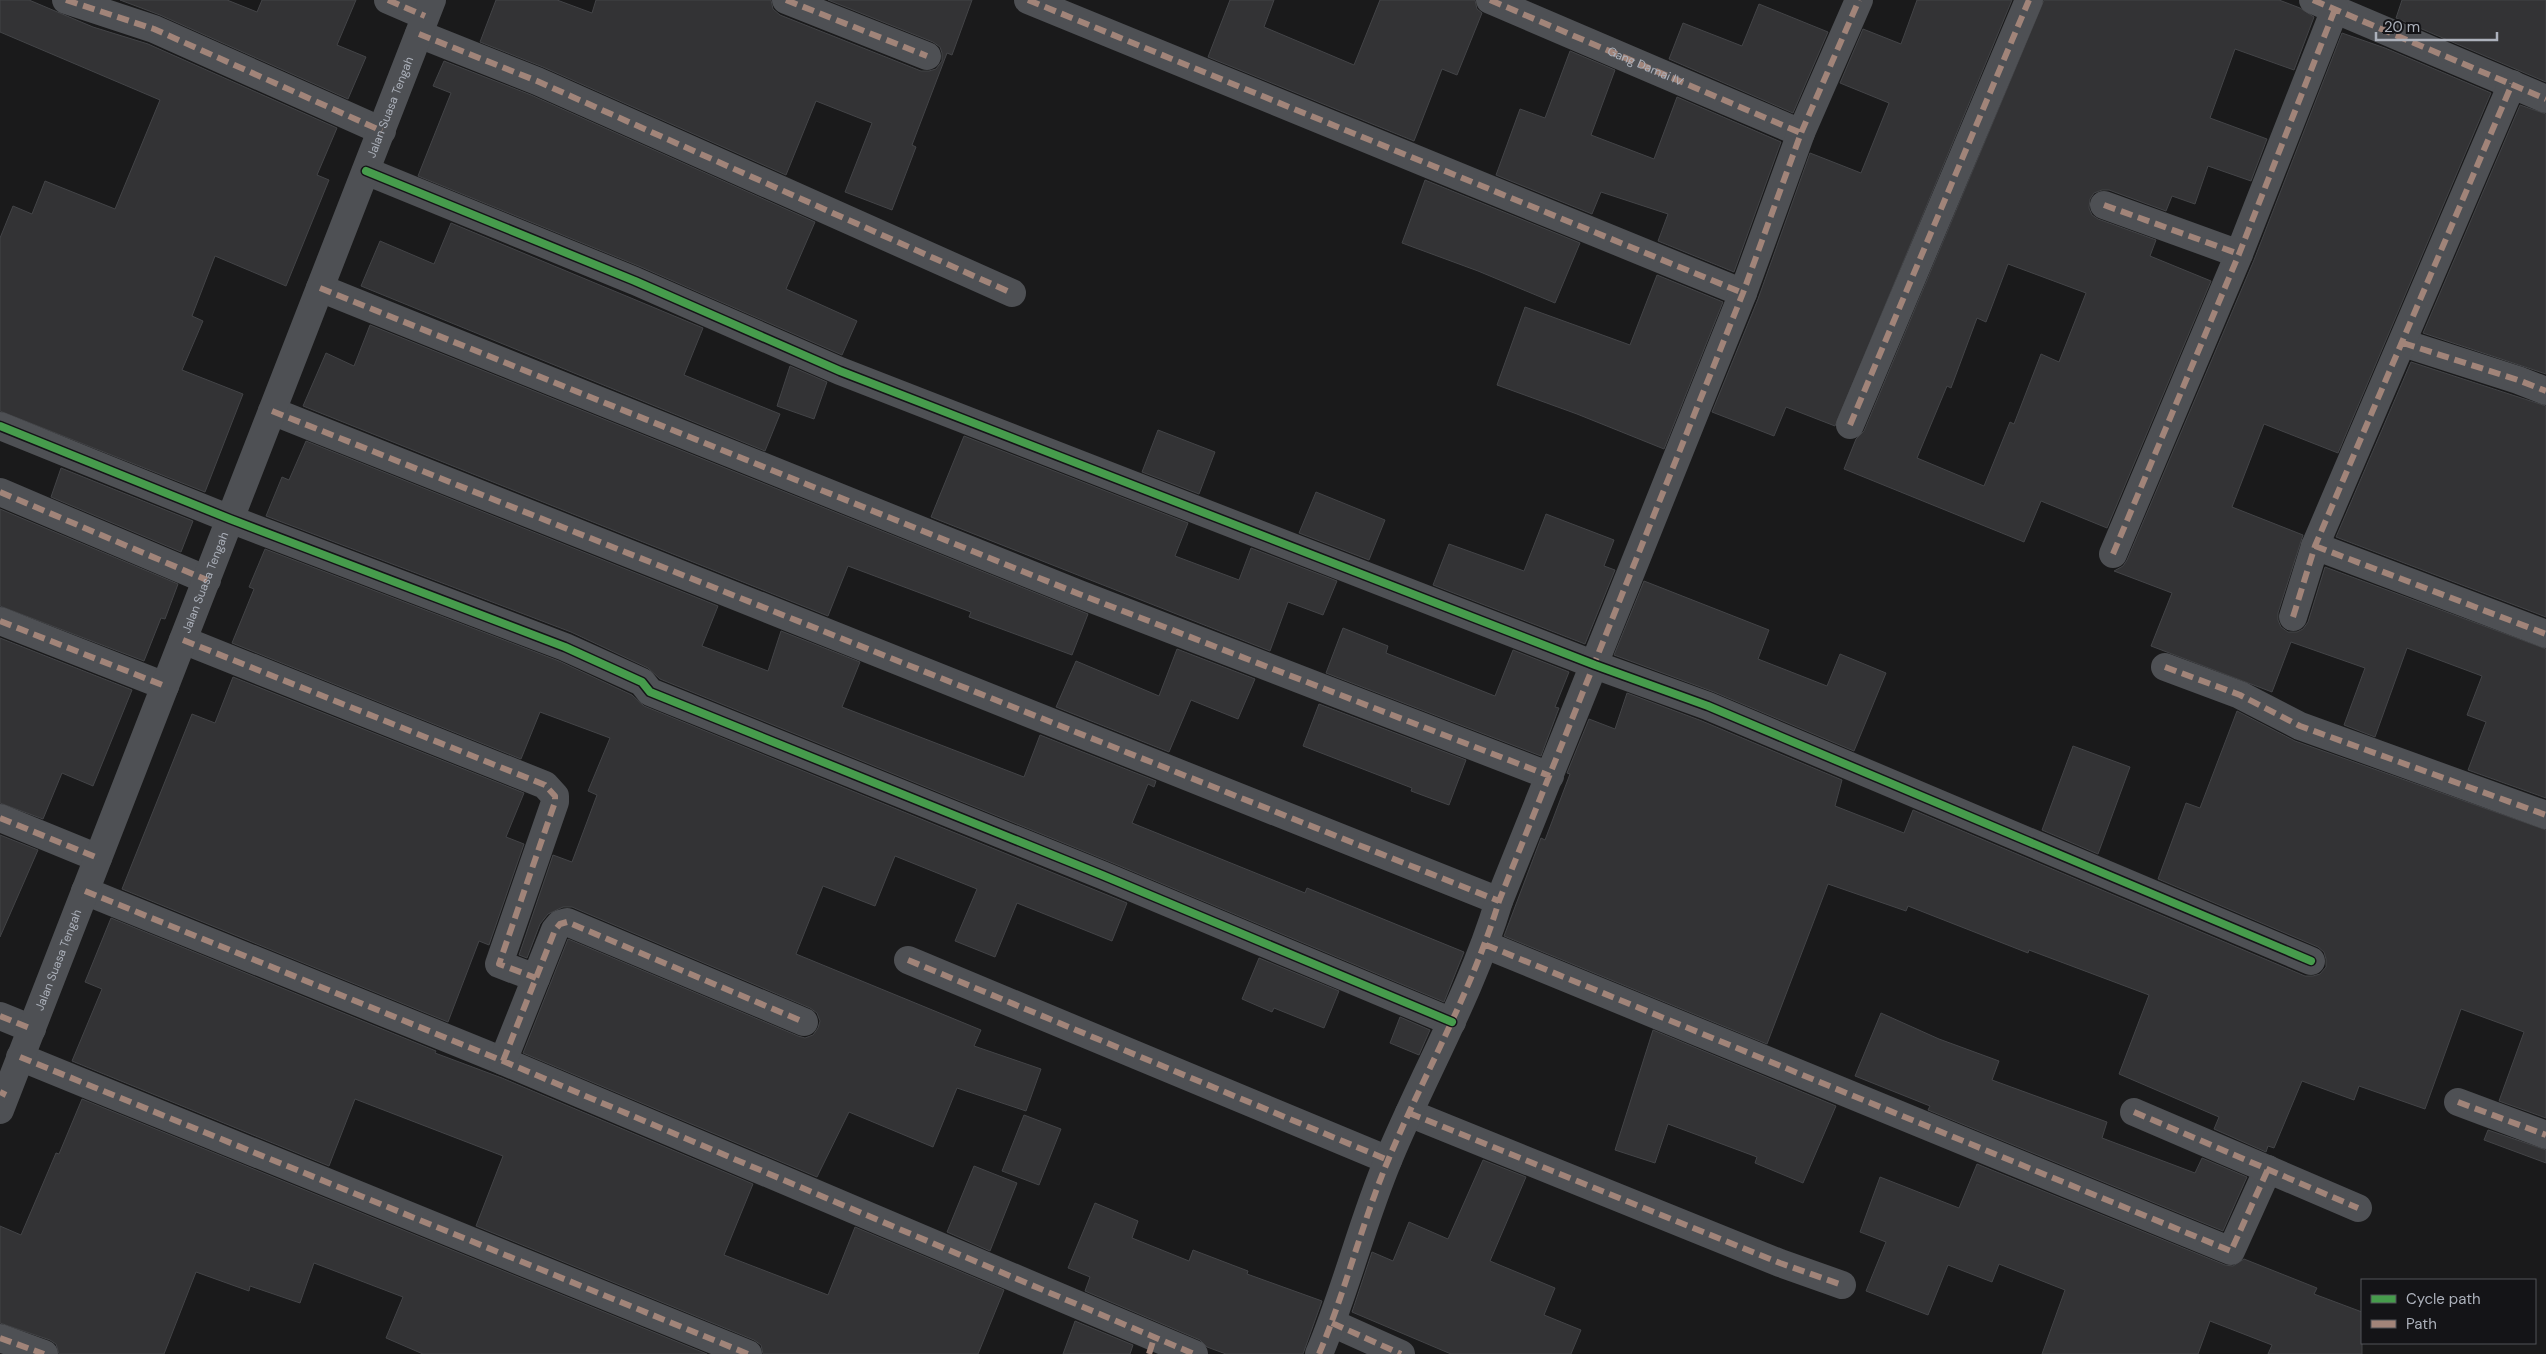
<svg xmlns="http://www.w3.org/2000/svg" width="2546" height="1354" font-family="'DM Sans',sans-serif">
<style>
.building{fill:#333335;stroke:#434447;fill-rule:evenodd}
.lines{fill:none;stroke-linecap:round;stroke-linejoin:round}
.minor{stroke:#4e5054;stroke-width:28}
.tertiary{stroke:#4e5054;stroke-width:28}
.quiet{stroke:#a18479;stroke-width:6;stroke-dasharray:12 6;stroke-linecap:butt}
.cycleway-casing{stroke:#141417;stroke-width:11}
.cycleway{stroke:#469c4c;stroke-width:8}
.labels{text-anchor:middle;stroke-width:4;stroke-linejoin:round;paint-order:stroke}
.street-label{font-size:12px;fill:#acb1bb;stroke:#141417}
</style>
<rect width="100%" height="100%" fill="#1a1a1b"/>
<path class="building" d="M0,0h29l64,27 55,17 189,84 -20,47 12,5 -43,106 -71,-30 -23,60 11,5 -21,49 61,24 -38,98 -205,-81v-173l13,-32 19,8 13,-33 70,28 45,-109 -160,-68z
M120,0h107l30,12 5,-12h94l-19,45 29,12 -18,42 -188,-84z
M496,0h61l35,13 4,-13h175l2,9 7,6 141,56h8l7,-2 6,-8v-8l-2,-6 -7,-5 -105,-42h144l-20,55 -5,-2 -35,92 4,2 -24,63 -47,-18 27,-69 -56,-22 -30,74 -243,-108 -63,-25z
M1230,0h44l-10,27 90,38 26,-65h95l2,9 5,4 -25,62 -15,-6 -28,72 -206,-84z
M1917,0h95l-177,426 -49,-19 -12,29 -62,-24 46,-113 52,-146 51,20 28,-70 -49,-20 23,-54 38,15z
M2044,0h235l21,8 14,9 -20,53 -59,-21 -25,69 57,21 -16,42 -43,-15 -13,38 -23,-8 -6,15 -57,-21h-7l-8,3 -4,6 -1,9 3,7 6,4 58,21 -6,16 61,25 -104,247 -66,-27 -17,41 -180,-73 12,-30 8,-8zM2008,264l78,29 -27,69 -18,-8 -27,70 -4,-2 -26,64 -67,-28 30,-72 4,2 26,-70 9,4z
M2402,0h144v82l-150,-64z
M1759,4l69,28 -35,81 -124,-54 14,-36 59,23z
M2342,33l43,15 106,45 -153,360 -74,-29 -32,83 71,28 -25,78v7l3,7 7,5h9l6,-3 5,-7 17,-55 221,82v149l-78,-28 18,-48 -19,-7 15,-39 -75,-28 -32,89 -31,-12 21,-57 -74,-26 -19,50 -121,-46 21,-53 -58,-22 9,-5 4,-6 127,-300z
M1570,51l45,19 -24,65 63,24 23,-62 104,45 -47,130 -76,-31 10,-27 -67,-22 -9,22 -96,-39 24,-66 25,9z
M444,61l87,34 284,127 -29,67 71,32 -15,34 -201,-88 -223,-91 33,-83 -18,-7z
M2520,105l26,9v260l-123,-41z
M1425,180l155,63 -25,60 -77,-32 -76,-28z
M451,223l252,105 -19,47 96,39 -15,37 -404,-165 19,-45 54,23z
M1657,275l66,27 -59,147 -87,-35 -80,-29 28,-78 105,38z
M370,325l718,289 -16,41 -103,-38 2,-5 -123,-46 -20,50 -525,-210 23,-53 28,13z
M2411,362l135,44v211l-210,-80z
M790,366l37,16 -13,37 -37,-13z
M1158,430l57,22 -16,42 -57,-22z
M964,436l224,87 -13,33 64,24 12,-32 86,33 -14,34 -35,-13 -18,49 -339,-134z
M306,441l412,165 -16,40 66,25 13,-40 79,31 -18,45 182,70 16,-42 116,46 -2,6 -6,-3 -16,39 173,70 2,-5 157,64 -20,50 -336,-141 -448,-182 -12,-11 -77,-36 -305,-116 16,-39 7,3z
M61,468l132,53 -12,31 -130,-55z
M1316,492l69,28 -16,40 -70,-27z
M0,509l178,75 -13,35 -4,-1 -17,43 -144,-55z
M1546,514l68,26 -10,26 11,4 -30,74 -152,-59 16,-41 75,27z
M265,549l294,112 73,34 12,11 483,197 -15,38 -95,-38 -22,54 -40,-16 22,-52 -82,-33 -20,50 -52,-20 -27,68 185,76 -7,16 67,23 -15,42 -69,-23 -24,59 -84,-35 -32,65 -294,-124 45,-114 230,97 7,2 8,-3 5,-7 2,-7 -3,-8 -7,-5 -238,-101h-9l-15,7 -8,10 -13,34 -8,-3 34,-100 19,7 25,-67 -9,-4 22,-53 -70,-26 -19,47 -289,-116 22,-54 -5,-2z
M1644,581l125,49 -11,29 69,27 13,-32 46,19 -32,78 -140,-59 -100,-37z
M1343,628l45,18 -2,7 109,43 18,-46 56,22 -14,35 4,1 -18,48 -215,-83z
M0,638l132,52 -39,96 -31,-13 -19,46 -43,-16z
M1177,649l78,30 -17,40 -47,-19 -22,52 -113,-45 20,-46 83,35z
M233,677l291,116 -18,44 18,7 -35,101 -10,-4 -31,81 -326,-133 70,-175 23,9z
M1627,693l75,28 140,59 -7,26 69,27 9,-23 392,166h8l7,-2 6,-7v-8l-2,-7 -6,-5 -160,-68 28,-76 14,5 37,-97 58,30 251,89v288l-47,-17 25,-69 -63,-23 -36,100 -66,-23 -5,14 -52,-19 -28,67 -6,-2 -2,6 -52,-23 5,-12 -100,-43 30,-79 -120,-45 -1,3 -120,-47 -2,5 -78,-27 -61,160 -263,-108 37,-98 4,2 25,-66 -3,-1 22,-54 26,10z
M1319,704l147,56 -17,45 -38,-14 1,-3 -109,-42z
M2073,746l57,21 -32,87 -56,-24z
M0,835l38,15 -38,87z
M111,918l325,133 -1,2 67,25 251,106 -29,71 104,40 27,-68 149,63 -26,64h-215l-2,-9 -7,-5 -278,-114 27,-70 -148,-57 -26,67 -257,-105 30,-72 -17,-7z
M1259,958l80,33 -15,37 -50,-20 -2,4 -30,-13z
M1881,1013l58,26 60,22 -7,19 115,42 -5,16 93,35 7,-15 45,19 -24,54 -295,-121 2,-4 -75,-30z
M1400,1017l30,13 -11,25 -29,-12z
M1653,1030l183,76 -33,77 -48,-20 2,-6 -89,-33 -13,39 -40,-13z
M82,1099l625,255h-284l-37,-16 17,-41 -89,-34 -14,40 -50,-17 -1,5 -53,-19 -32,82h-105l-3,-10 -6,-4 -50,-17v-97l21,9 35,-82 3,1z
M1024,1115l37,14 -22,56 -37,-14z
M2488,1130l58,20v13l-62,-23z
M1483,1160l43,17 -36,84 65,27 -11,27 37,15 -10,24h-120l-99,-42 20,-60 21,9 16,-39 39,17z
M1977,1164l248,101 8,1 11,-7 73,29 -3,6 48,18v42h-94l4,-9 -62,-24 -12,33h-156l23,-64 -66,-26 -7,18 -44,-17 -20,50 -62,-24 20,-49 -26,-10 20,-55 79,31z
M974,1166l43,17 -27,68 -43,-19z
M1095,1203l43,18 -6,17 57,23 4,-11 55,21 -1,3 75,27 -19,53h-77l-19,-7 -7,-7 -115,-49 5,-14 -22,-9z
M1075,1321l58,24 -3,9h-67z"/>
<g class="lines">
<g class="minor">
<path d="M66,0l88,29 228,102"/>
<path d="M388,0l37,16"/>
<path d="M786,0l141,56"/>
<path d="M1028,0l715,293"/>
<path id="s1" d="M1490,0l311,133"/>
<path d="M2313,0l233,99"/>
<path d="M419,34l118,47 475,212"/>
<path d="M366,171l269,110 205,90 755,294 113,41 603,255"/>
<path d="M2104,205l135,49"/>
<path d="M320,288l759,306 471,182"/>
<path d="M2403,343l115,37 28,11"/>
<path d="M272,411l1227,490"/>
<path d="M1850,425l179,-425"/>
<path d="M0,426l230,93 335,128 77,35 8,10 452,183 350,147"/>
<path d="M0,492l207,88"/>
<path d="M2315,546l231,88"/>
<path d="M2113,554l126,-300 96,-245"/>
<path d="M2293,617l22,-71 197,-462"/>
<path d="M0,621l165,65"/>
<path d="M183,640l362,145 10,11v6l-56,162 37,14"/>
<path d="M2165,667l75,28 60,31 246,89"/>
<path d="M0,818l98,40"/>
<path d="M85,891l418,170 691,293"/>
<path d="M1486,945l745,306 37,-82"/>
<path d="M908,960l480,200"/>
<path d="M0,1016l32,13"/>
<path d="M20,1057l728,297"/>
<path d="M503,1061l52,-131 5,-6 7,-2 237,100"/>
<path d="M2458,1102l88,33"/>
<path d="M2134,1112l224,96"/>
<path d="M1409,1113l371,150 62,22"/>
<path d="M1332,1323l69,31"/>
<path d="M0,1338l44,16"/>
<path d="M1319,1354c27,-64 43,-132 70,-196 36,-86 83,-167 110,-257l244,-608 58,-160 58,-133"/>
</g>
<path class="tertiary" id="s2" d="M0,1110l432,-1110"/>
<path class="quiet" d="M66,0l88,29 228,102
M388,0l37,16
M786,0l141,56
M1028,0l715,293
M1490,0l311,133
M2313,0l233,99
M419,34l118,47 475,212
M2104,205l135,49
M320,288l759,306 471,182
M2403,343l115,37 28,11
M272,411l1227,490
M1850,425l179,-425
M0,492l207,88
M2315,546l231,88
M2113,554l126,-300 96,-245
M2293,617l22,-71 197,-462
M0,621l165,65
M183,640l362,145 10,11v6l-56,162 37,14
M2165,667l75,28 60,31 246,89
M0,818l98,40
M85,891l418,170 691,293
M1486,945l745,306 37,-82
M908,960l480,200
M0,1016l32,13
M20,1057l728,297
M503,1061l52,-131 5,-6 7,-2 237,100
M0,1092l6,3
M2458,1102l88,33
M2134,1112l224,96
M1409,1113l371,150 62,22
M1332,1323l69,31
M0,1338l44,16
M1149,1354l5,-16
M1319,1354c27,-64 43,-132 70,-196 36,-86 83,-167 110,-257l244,-608 58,-160 58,-133"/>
<defs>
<path id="cycleway" d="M366,171l269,110 205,90 755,294 113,41 603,255
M0,426l230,93 335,128 77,35 8,10 452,183 350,147"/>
</defs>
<use href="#cycleway" class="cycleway-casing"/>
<use href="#cycleway" class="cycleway"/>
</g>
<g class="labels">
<g class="street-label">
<text dy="4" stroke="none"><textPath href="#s1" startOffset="169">Gang Damai IV</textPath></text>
<text dy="4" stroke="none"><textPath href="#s2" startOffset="1076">Jalan Suasa Tengah</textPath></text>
<text dy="4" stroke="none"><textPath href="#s2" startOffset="566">Jalan Suasa Tengah</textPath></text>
<text dy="4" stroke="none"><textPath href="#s2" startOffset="161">Jalan Suasa Tengah</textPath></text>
</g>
</g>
<rect x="2361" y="1279" width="175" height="65" fill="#141417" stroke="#515359"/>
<rect x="2371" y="1295" width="25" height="8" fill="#469c4c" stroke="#515359"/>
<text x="2406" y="1304" font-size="15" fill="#acb1bb">Cycle path</text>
<rect x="2371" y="1320" width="25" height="8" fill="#a18479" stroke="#515359"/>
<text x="2406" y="1329" font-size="15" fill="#acb1bb">Path</text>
<path d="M2376 32v8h121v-8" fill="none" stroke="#acb1bb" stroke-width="2.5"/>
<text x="2384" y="32" font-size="15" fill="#acb1bb" stroke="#141417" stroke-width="4" paint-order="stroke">20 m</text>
</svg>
